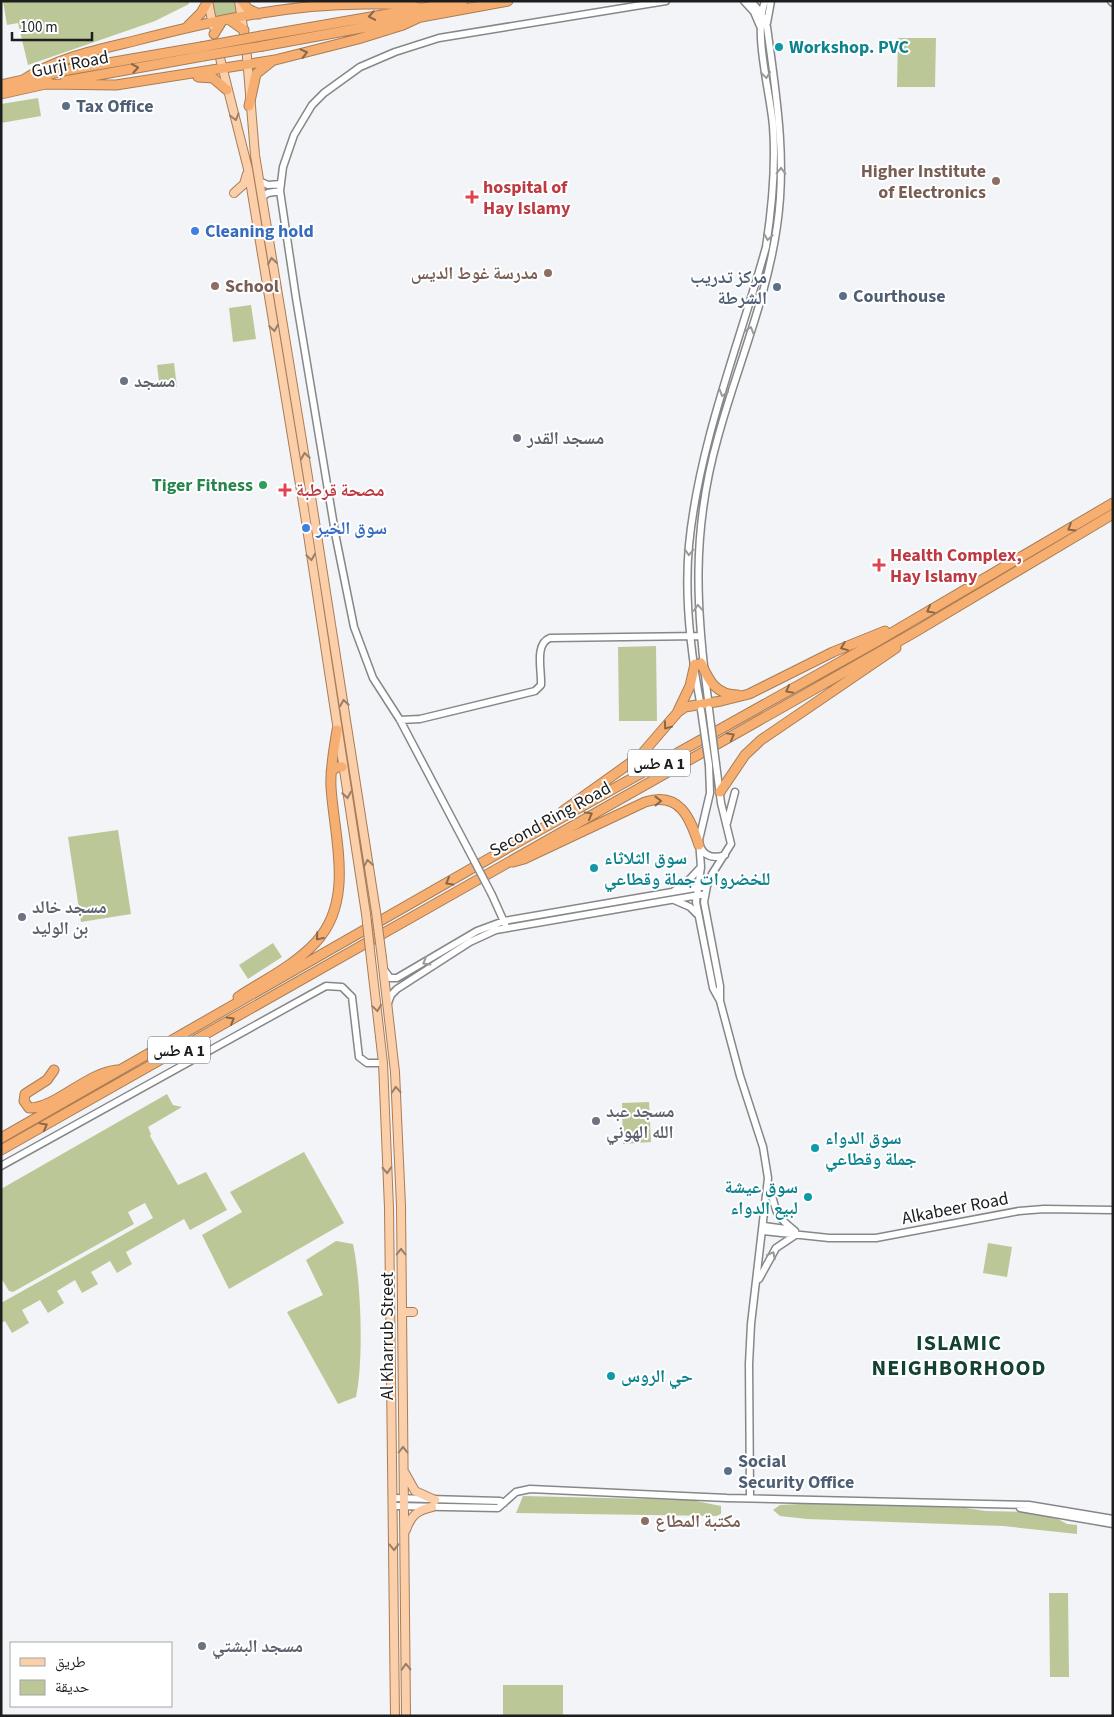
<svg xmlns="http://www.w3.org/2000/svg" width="1114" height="1717" font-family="'Source Sans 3','Noto Naskh Arabic',sans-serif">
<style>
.green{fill:#bcc797}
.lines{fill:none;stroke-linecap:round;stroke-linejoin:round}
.minor-casing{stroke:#858789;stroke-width:9}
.major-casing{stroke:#aa7c54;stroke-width:10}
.highway-casing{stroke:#aa7c54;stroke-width:11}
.minor{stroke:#fff;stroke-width:6}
.major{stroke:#facfaa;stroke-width:8}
.highway{stroke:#f7af71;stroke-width:9}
.minor-bridge-casing{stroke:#858789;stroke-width:9;stroke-linecap:butt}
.major-bridge-casing{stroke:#aa7c54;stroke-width:10;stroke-linecap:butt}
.highway-bridge-casing{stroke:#aa7c54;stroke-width:11;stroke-linecap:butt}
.minor-bridge{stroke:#fff;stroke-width:6}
.major-bridge{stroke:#facfaa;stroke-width:8}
.highway-bridge{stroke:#f7af71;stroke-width:9}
.oneway{stroke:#8a6648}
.oneway2{stroke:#99999a}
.oneway3{stroke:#967f6b}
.culture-dot{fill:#0f9aa8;stroke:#fff;stroke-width:2}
.service-dot{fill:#5c6f8a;stroke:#fff;stroke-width:2}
.education-dot{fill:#8d6e63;stroke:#fff;stroke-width:2}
.health-dot{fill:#e0444e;stroke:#fff;stroke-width:2}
.shop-dot{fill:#3f7fe0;stroke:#fff;stroke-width:2}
.worship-dot{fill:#6b7280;stroke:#fff;stroke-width:2}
.leisure-dot{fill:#2e9e5b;stroke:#fff;stroke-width:2}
.labels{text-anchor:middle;stroke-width:4;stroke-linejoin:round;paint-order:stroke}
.shield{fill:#fff;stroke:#606162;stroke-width:1}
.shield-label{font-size:16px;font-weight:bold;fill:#1c1d1e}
.culture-label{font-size:18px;font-weight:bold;fill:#0d838f;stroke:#fff;text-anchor:start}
.street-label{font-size:18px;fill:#1c1d1e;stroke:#fff}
.service-label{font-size:18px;font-weight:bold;fill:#4e5e75;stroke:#fff;text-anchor:start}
.education-label{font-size:18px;font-weight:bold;fill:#785e54;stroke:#fff;text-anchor:end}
.health-label{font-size:18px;font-weight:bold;fill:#be3a42;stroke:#fff;text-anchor:start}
.shop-label{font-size:18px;font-weight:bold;fill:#366cbe;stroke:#fff;text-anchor:start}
.worship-label{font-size:18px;font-weight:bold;fill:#5b616d;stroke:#fff;text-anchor:start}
.leisure-label{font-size:18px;font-weight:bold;fill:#27864d;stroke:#fff;text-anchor:end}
.district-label{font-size:22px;font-weight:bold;letter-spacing:1px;fill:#134230;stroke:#fff}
</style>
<rect width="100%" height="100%" fill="#f2f4f7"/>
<path class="green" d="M3,1h186v3l-34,17 -127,44 -10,-42 -11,2z
M211,1h25l2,13 -23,5z
M898,38h38l-1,49h-38z
M38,98l3,18 -40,7v-19z
M251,305l5,34 -23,3 -4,-34z
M174,363l3,24 -17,2 -3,-24z
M656,646l1,75h-38l-1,-74z
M118,830l13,84 -50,8 -13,-85z
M273,943l9,14 -34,22 -9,-14z
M167,1094l6,11 9,2 -34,20 3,7 -1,2 28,49 28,-13 21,38 -37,20 -6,-11 -58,33 6,12 -15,9 -7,-12 -19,11 7,12 -16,9 -7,-13 -18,11 7,12 -16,10 -8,-13 -18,10 7,13 -17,10 -7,-12 -4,2v-20l152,-85 -8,-15 -17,9 6,12 -121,68 -4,-1 -8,-13v-89z
M649,1102l2,40 -28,2 -1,-41z
M304,1152l40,71 -115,66 -27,-54 40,-23 -12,-20z
M336,1241l17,3c8,37 11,116 3,153l-18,7 -51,-92 36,-17 -17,-35z
M988,1243l24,4 -5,30 -24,-4z
M523,1496l168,4 30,6v8l-5,2 -200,-3z
M818,1503l148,5 19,3 39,1 34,7 9,5 10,1v9l-74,-8 -196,-7 -27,-3 -7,-6 7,-5z
M1049,1593h19l1,84h-19z
M503,1685h60v31h-60z"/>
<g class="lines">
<defs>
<path id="minor" d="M744,1l10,11 6,14
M1111,1l2,2
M767,23l4,-22
M259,181l9,4 13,-1
M262,197l6,-4 12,-2
M701,707c-10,-52 -17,-110 -12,-162 10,-102 50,-200 77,-298 6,-39 10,-81 7,-121 -3,-35 -20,-93 -8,-125
M709,707c-13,-96 -18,-175 9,-270 19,-70 49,-139 59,-211 10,-67 -1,-133 -10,-199l-6,-14 -10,-12
M400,720l20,-1 115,-28 6,-6c1,-14 -7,-41 9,-47l150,-2
M716,764l5,39 10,41 -19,30 -5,12 -3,16 16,84v15l20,75 23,71 5,31 -17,146 -2,40 1,133
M709,765l1,28 -11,47 2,27 -5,35 17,86 6,11
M727,823l8,-31
M701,848c5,10 15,10 24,7
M468,849l-68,-129 -27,-42 -19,-51 -18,-89 -40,-240 -16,-107 3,-24 11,-32 18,-30 12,-12 36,-26 35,-15 44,-14 227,-37
M674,891l12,-8 14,-15
M492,895l13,29
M674,900l16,7 7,7
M385,971l5,7h7l80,-47 27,-10 203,-35
M388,1003l3,-8 6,-6 73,-47 26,-12 209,-36
M1,1166l325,-180 16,1 10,10 7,60 8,6h16
M769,1184c8,27 3,29 26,47
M764,1226l29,4
M763,1231l66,7h47l143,-27 25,-2 69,1
M759,1279l17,-31 18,-12
M394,1498l106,3 4,2
M394,1506l104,2 18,-16 14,-3 197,9 302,7 84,14
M1020,1508l93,16"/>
<path id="major" d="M208,1l5,25
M239,1l5,33
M246,45l9,110 52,316 69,441
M218,50l30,119 57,346 61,399
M234,193l10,-9 3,-10
M382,958l13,114 6,134 5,510
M371,959l12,104 6,145 6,508
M402,1312h11
M405,1473l10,18 20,9
M406,1530c5,-15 12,-20 26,-23"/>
<path id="highway" d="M242,1l6,8 11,5
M230,20l14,10
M188,26l13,-13 7,-12
M214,34l8,-13
M261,36l202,-35
M263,46l245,-45
M198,77l15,1 14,12
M23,80c33,-22 73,-30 111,-39 77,-20 157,-38 237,-37 16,0 33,-1 49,4
M65,81l138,-25
M45,84l71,1 159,-25 83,-21 45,-14 15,-7
M1,85l67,-15 133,-23
M1,94l49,-11
M249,106l7,-32 15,-12
M701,663c8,18 15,32 37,32
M678,711l12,-25 5,-22
M331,772l5,-5h6
M720,792l25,-37 16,-15 135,-92
M563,811l77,-55 38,-44 7,-5 36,-6 28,-7 84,-42 52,-21
M513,862l11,-3 121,-57c35,-11 45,16 54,43
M238,997c26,-17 57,-32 78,-55 39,-42 18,-105 15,-155 -1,-19 3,-38 6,-57
M54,1070l-7,10 -22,14 -1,7 5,7c27,0 57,-35 88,-38
M1,1138l510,-292 365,-204 237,-139
M1,1150l914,-518 198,-118"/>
</defs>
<use href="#minor" class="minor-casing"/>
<use href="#major" class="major-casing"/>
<use href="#highway" class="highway-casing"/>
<use href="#minor" class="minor"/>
<use href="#major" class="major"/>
<use href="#highway" class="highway"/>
<defs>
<path id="minor-bridge" d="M709,709l7,55
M701,710l8,55
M468,849l24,46"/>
<path id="major-bridge" d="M376,912l6,46
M366,914l5,45"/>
<path id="highway-bridge" d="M201,47l60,-11
M203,56l60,-10"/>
</defs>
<use href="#minor-bridge" class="minor-bridge-casing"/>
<use href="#major-bridge" class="major-bridge-casing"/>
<use href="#highway-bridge" class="highway-bridge-casing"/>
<use href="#minor-bridge" class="minor-bridge"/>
<use href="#major-bridge" class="major-bridge"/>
<use href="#highway-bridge" class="highway-bridge"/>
</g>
<defs><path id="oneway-chevron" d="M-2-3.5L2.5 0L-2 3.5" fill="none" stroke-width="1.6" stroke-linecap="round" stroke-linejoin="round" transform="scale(1.25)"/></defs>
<g class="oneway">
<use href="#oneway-chevron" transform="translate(372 16) rotate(170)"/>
<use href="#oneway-chevron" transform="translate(304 53) rotate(-14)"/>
<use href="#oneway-chevron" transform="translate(135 68) rotate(-10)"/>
<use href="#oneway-chevron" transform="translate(1071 528) rotate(149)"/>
<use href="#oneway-chevron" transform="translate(930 610) rotate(151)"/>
<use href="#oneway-chevron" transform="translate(844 647) rotate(158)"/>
<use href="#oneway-chevron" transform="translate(789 690) rotate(151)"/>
<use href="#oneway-chevron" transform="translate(667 726) rotate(127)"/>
<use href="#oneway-chevron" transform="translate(731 736) rotate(-29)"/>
<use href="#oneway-chevron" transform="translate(658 801)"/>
<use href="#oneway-chevron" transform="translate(589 815) rotate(-29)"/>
<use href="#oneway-chevron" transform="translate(449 882) rotate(150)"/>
<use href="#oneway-chevron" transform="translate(319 937) rotate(130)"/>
<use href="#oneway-chevron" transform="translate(231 1020) rotate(-30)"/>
<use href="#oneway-chevron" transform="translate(44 1126) rotate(-29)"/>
</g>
<g class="oneway2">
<use href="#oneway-chevron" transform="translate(766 75) rotate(83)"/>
<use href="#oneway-chevron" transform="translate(781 171) rotate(-89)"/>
<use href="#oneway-chevron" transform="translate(768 237) rotate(99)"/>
<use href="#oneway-chevron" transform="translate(750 330) rotate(-73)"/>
<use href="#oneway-chevron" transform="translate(723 393) rotate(107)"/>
<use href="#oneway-chevron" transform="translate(689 552) rotate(92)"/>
<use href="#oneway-chevron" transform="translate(698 608) rotate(-94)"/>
<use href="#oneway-chevron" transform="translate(426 962) rotate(150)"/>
<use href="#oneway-chevron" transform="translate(772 1255) rotate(-63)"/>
</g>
<g class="oneway3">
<use href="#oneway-chevron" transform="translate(235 117) rotate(74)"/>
<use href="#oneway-chevron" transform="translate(272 261) rotate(-99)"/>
<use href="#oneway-chevron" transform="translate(274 328) rotate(81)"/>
<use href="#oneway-chevron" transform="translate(305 456) rotate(-99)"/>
<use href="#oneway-chevron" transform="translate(311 557) rotate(82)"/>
<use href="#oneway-chevron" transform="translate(344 703) rotate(-99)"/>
<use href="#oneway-chevron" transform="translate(347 795) rotate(81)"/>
<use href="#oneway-chevron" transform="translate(368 863) rotate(-99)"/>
<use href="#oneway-chevron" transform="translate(377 1008) rotate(82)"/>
<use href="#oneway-chevron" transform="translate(396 1090) rotate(-94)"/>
<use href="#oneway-chevron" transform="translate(387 1170) rotate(87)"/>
<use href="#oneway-chevron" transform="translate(401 1252) rotate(-90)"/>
<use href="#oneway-chevron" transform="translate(403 1450) rotate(-90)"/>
<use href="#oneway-chevron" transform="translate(394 1547) rotate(89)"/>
<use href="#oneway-chevron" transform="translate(406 1667) rotate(-91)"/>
</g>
<g class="culture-dot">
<circle cx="779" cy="47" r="5"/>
<circle cx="594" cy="868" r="5"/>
<circle cx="815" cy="1148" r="5"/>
<circle cx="808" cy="1197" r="5"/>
<circle cx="611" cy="1376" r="5"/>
</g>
<g class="service-dot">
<circle cx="66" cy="106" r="5"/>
<circle cx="777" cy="287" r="5"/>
<circle cx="843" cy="296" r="5"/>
<circle cx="728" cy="1471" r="5"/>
</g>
<g class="education-dot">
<circle cx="996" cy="181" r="5"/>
<circle cx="548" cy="273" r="5"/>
<circle cx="215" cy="286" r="5"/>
<circle cx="645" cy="1521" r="5"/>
</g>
<g class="health-dot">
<path d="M469.5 189.5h5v5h5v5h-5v5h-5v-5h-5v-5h5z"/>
<path d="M282.5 482.5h5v5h5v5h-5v5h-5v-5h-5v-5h5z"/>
<path d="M876.5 557.5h5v5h5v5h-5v5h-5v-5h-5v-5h5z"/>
</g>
<g class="shop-dot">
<circle cx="195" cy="231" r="5"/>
<circle cx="306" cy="528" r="5"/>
</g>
<g class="worship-dot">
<circle cx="124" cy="381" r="5"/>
<circle cx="517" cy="438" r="5"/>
<circle cx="22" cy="917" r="5"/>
<circle cx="596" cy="1121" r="5"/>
<circle cx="202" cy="1646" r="5"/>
</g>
<circle class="leisure-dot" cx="263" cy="485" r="5"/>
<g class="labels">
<g class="shield">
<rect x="628" y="749.5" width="62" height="27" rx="4"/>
<rect x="148" y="1036.5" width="62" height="27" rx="4"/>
</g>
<g class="shield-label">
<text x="659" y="769">طس A 1</text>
<text x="179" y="1056">طس A 1</text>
</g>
<g class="culture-label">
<text x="789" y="53">Workshop. PVC</text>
<text x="604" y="864">سوق الثلاثاء<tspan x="604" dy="21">للخضروات جملة وقطاعي</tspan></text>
<text x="825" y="1144">سوق الدواء<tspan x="825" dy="21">جملة وقطاعي</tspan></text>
<text x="798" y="1193" text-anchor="end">سوق عيشة<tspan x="798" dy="21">لبيع الدواء</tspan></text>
<text x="621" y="1382">حي الروس</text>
</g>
<g class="street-label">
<text transform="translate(70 64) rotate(-11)" y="6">Gurji Road</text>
<text transform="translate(550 819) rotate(-29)" y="6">Second Ring Road</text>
<text transform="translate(955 1208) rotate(-11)" y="6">Alkabeer Road</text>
<text transform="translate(387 1336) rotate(-90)" y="6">Al Kharrub Street</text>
</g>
<g class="service-label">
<text x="76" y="112">Tax Office</text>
<text x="767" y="283" text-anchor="end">مركز تدريب<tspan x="767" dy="21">الشرطة</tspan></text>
<text x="853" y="302">Courthouse</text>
<text x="738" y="1467">Social<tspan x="738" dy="21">Security Office</tspan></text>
</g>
<g class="education-label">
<text x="986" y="177">Higher Institute<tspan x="986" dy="21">of Electronics</tspan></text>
<text x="538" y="279">مدرسة غوط الديس</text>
<text x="225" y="292" text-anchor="start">School</text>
<text x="655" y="1527" text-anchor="start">مكتبة المطاع</text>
</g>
<g class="health-label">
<text x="483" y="193">hospital of<tspan x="483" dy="21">Hay Islamy</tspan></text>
<text x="296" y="496">مصحة قرطبة</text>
<text x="890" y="561">Health Complex,<tspan x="890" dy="21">Hay Islamy</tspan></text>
</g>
<g class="shop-label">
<text x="205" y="237">Cleaning hold</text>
<text x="316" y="534">سوق الخير</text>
</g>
<g class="worship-label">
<text x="134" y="387">مسجد</text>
<text x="527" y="444">مسجد القدر</text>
<text x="32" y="913">مسجد خالد<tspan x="32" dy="21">بن الوليد</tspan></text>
<text x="606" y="1117">مسجد عبد<tspan x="606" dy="21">الله الهوني</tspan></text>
<text x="212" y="1652">مسجد البشتي</text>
</g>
<g class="leisure-label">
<text x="253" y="491">Tiger Fitness</text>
</g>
<g class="district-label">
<text x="959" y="1350">ISLAMIC<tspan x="959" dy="25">NEIGHBORHOOD</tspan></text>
</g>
</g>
<rect width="1114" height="1717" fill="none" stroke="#1c1d1e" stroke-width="5"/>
<rect x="10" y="1642" width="162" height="65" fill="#ffffff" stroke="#a4a5a5"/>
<rect x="20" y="1658" width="25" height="8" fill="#facfaa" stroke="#a4a5a5"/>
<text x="55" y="1667" font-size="15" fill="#1c1d1e">طريق</text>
<rect x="20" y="1680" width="25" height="15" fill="#bcc797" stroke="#a4a5a5"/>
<text x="55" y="1692" font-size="15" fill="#1c1d1e">حديقة</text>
<path d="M12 32v8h80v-8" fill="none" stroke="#1c1d1e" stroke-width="2.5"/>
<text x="20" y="32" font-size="15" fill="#1c1d1e" stroke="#ffffff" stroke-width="4" paint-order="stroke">100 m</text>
</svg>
